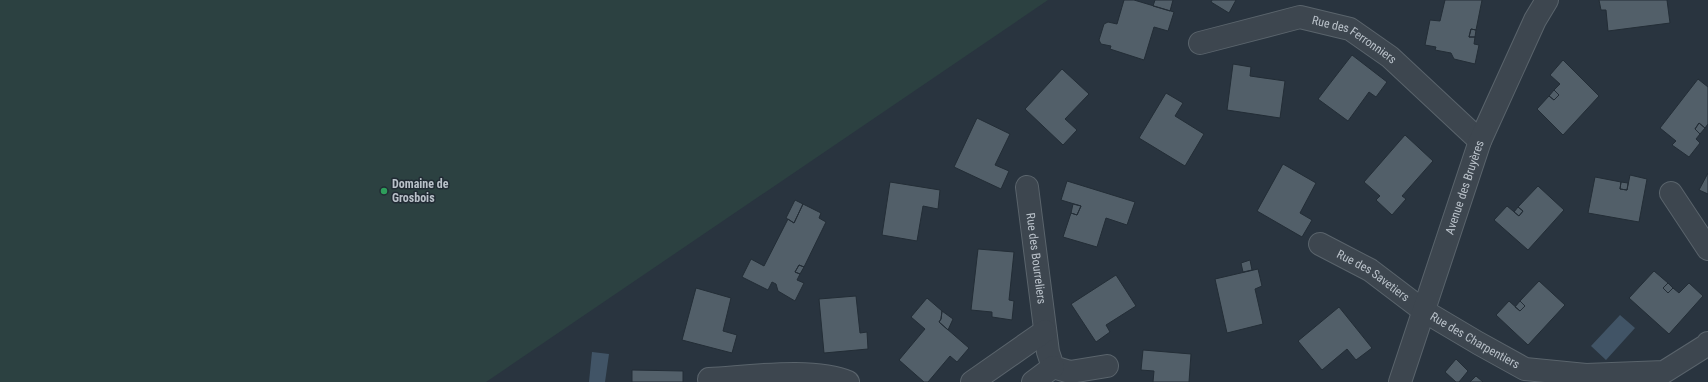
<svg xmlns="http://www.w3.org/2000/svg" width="1708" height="382" font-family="'Roboto Condensed',sans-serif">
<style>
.green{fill:#2c4141}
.water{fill:#415466}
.building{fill:#525f69;stroke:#232d36}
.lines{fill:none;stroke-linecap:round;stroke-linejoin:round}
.minor-casing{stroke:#5a646c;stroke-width:24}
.minor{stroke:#3d464f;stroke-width:22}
.leisure-dot{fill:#2e9e5b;stroke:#212b34;stroke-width:1.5}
.labels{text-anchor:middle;stroke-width:3;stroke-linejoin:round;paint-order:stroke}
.street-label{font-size:12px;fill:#b9c1c9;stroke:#212b34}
.poi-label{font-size:12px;font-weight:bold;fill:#b9c1c9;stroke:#212b34;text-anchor:start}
</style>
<rect width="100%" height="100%" fill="#29343f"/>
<path class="green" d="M0,0h1048l-562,382h-486z"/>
<path class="water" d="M1620,315l15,13 -29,32 -15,-14z
M592,352l17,2 -4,28h-16z"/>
<path class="building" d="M1124,0h10l40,12 -6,19 -14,-4 -10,33 -34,-11 1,-3 -10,-2 -2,-4 5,-16 4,-2 9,2z
M1155,0h18l-3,11 -17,-5z
M1212,0h24l-7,13 -18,-11z
M1445,0h37l-6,30 -5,-1 -2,8h6l-1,7 5,1 -4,19 -21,-5 -3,-6 -16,-3 1,-3 -11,-2 5,-25 10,1z
M1599,0h68l3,23 -62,8 -2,-21h-5z
M1471,29l5,1 -1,7h-6z
M1352,55l35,27 -11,15 -7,-5 -21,29 -30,-22z
M1563,60l36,36 -36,39 -26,-26 12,-13 5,4 5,-5 -5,-5 6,-6 -10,-9z
M1233,64l18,3 -1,9 35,5 -5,37 -53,-8z
M1062,69l27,25 -24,25 12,11 -14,15 -38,-36z
M1698,79l10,8v37l-3,4 -6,-5 -4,6 5,5 -4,5 4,4 -11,14 -17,-12 4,-4 -16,-13z
M1554,90l5,5 -5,5 -5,-4z
M1166,93l17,10 -8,13 29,18 -19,32 -46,-28z
M977,118l33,16 -15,31 14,6 -8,18 -47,-22z
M1699,123l6,5 -5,6 -5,-5z
M1405,135l28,26 -31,35 4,3 -14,16 -16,-15 4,-4 -16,-14z
M1283,164l33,19 -16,30 12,7 -10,17 -45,-26z
M1708,173v21l-9,-4z
M1630,175l17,4 -8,43 -51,-9 7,-36 26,5 -1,7 7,1z
M1067,181l68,21 -8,23 -21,-7 -9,29 -34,-10 8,-24 6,2 4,-9 -20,-6z
M890,182l50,8 -2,19 -15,-3 -6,35 -35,-6z
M1621,182l7,1 -1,7 -7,-1z
M1538,186l26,24 -36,40 -34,-30 13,-14 12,10 4,-5 -5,-4z
M795,200l8,4 -9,19 -8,-5z
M803,204l18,9 -2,5 7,4 -22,45 -5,-2 -4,7 5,2 -3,6 7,3 -9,18 -17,-10 -2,-7 -4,-2 -4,8 -26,-13 9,-18 13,7 24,-47 6,4z
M1073,204l8,2 -4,9 -6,-2z
M1518,207l5,4 -4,5 -5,-4z
M978,249l36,3 -5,48 5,1 -2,19 -20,-3v-5l-21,-2z
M1250,260l2,10 -9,2 -2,-9z
M799,265l5,2 -4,7 -5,-2z
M1258,269l4,17 -7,3 8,35 -36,9 -12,-54z
M1654,271l14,12 -5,5 5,5 5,-5 6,5 10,-10 14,13 -34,38 -40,-36z
M1116,275l20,31 -30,19 4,7 -14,10 -25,-38z
M1539,281l26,24 -37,40 -32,-30 13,-14 11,10 5,-5 -5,-5z
M1668,283l5,5 -5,5 -5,-5z
M696,288l35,10 -8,33 14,4 -5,18 -50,-13z
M856,296l4,37 7,-1 1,17 -44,4 -5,-54z
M927,298l15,13 -1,8 -2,3 30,26 -12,14 -7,-6 -22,26h-4l-25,-22 26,-31 -14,-12z
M1520,301l5,5 -5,5 -5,-4z
M1339,307l33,41 -16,12 -9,-11 -25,21 -24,-29z
M942,311l11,8 -5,11 -9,-8 2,-3z
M1143,350l48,4 -2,28h-36l1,-11 -13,-1z
M1456,359l12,12 -9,11h-3l-11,-10z
M632,370l51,1v11h-51z
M1476,376l7,6h-13z"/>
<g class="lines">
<defs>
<g id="minor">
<path id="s1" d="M1200,43l100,-26 50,12 40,28 90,84"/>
<path id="s2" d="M1027,187l21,165 5,15 17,5 37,-6"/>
<path d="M1671,193l37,56"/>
<path id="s3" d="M1320,244l50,26 54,41 54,32 47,26 61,6 78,-3 43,-27 1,-2"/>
<path d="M709,379c38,-2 106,-12 139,3"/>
<path d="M972,382l73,-51"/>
<path d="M1033,382l20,-15"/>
<path id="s4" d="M1400,382l80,-241 55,-121 12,-20"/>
</g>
</defs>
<use href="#minor" class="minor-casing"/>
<use href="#minor" class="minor"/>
</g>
<circle class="leisure-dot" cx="384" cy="191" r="4"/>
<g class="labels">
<g class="street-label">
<text dy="4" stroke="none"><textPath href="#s1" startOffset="163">Rue des Ferronniers</textPath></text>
<text dy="4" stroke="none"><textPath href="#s4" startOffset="205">Avenue des Bruyères</textPath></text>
<text dy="4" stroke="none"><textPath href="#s2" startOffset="72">Rue des Bourreliers</textPath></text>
<text dy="4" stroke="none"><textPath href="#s3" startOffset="62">Rue des Savetiers</textPath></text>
<text dy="4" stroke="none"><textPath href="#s3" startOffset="183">Rue des Charpentiers</textPath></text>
</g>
<g class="poi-label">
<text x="392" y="188">Domaine de<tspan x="392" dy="14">Grosbois</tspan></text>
</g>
</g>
</svg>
